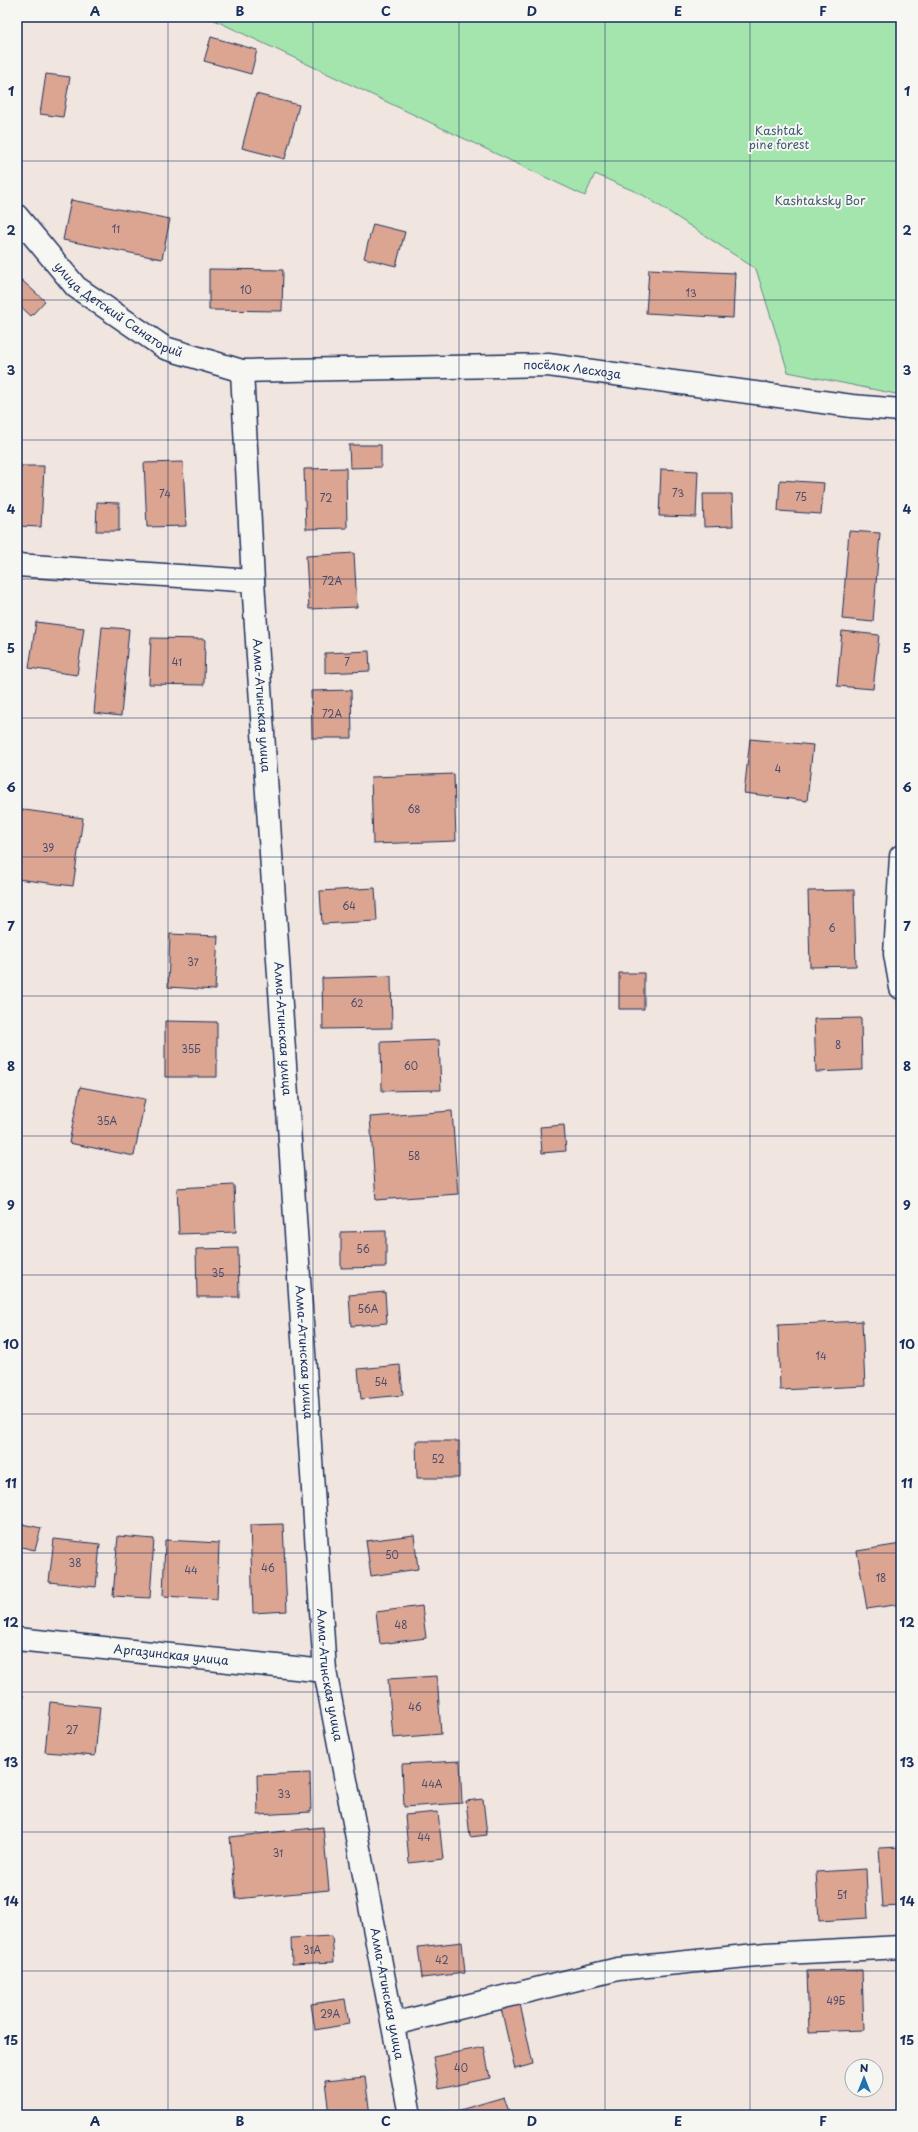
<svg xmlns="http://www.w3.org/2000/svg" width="918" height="2132" font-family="'Playpen Sans',sans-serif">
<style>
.green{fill:#a4e5ae;stroke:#608a86}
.building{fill:#dba592;stroke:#1b2f5e}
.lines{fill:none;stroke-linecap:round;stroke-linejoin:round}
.minor-casing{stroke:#1b2f5e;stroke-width:25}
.minor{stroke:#f6f6f2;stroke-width:22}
.grid{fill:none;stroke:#1b2f5e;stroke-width:1;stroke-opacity:0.55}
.labels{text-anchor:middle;stroke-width:4;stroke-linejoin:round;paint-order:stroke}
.number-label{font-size:10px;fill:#4b4c6b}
.park-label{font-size:12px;fill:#3d5c72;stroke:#f6f6f2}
.street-label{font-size:12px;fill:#1b2f5e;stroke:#f6f6f2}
.neatline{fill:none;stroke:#1b2f5e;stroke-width:1.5}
.grid-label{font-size:13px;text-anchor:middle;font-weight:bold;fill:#1b2f5e}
</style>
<rect width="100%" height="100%" fill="#f1e6df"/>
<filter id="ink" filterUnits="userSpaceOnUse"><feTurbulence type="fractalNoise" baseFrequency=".025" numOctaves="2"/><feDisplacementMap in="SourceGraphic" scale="8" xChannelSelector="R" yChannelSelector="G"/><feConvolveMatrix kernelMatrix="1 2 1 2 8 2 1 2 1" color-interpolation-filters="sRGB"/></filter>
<g filter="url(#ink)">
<path class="green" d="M208,17h693v378l-113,-23 -32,-103 -113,-74 -48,-21 -10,22z"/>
<path class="building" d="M211,37l46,13 -6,24 -47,-13z
M46,74l24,3 -7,40 -23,-3z
M256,94l43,11 -14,54 -43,-11z
M71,200l99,19 -8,40 -99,-19z
M373,224l32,8 -9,34 -32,-8z
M209,269l74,1 -1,41 -73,-1z
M649,269l86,4 -2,45 -87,-5z
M17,276l28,25 -14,15 -14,-13z
M349,445h32v22l-31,1z
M183,462l3,64 -39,1 -3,-64z
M17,466h27l-3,61 -24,-1z
M346,468l1,60 -41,1 -2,-60z
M661,469l37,2 -2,46 -37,-1z
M780,480l44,3 -3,31 -43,-3z
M703,494h29l1,32 -29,1z
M97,502l22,1v28h-23z
M849,531l31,2 -7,89 -31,-3z
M354,553l3,54 -48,2 -3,-53z
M17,620h4l-4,37z
M36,622l48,6 -7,47 -48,-7z
M102,627l27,2 -8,87 -27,-3z
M842,631l37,4 -6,54 -36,-3z
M151,638l54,1 -1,46 -55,-1z
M369,651l1,20 -45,2v-20z
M351,690l1,48h-40l-1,-47z
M750,739l63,6 -6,56 -63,-8z
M454,774l2,67 -83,3 -2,-67z
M17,809l66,9 -10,68 -56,-7z
M375,888l2,33 -55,3 -2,-33z
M854,890l2,76 -46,1 -2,-76z
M170,934l48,2 -3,54 -47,-3z
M619,973h25v36h-25z
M391,976l1,52 -69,1 -1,-51z
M861,1018l1,52 -46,2 -2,-53z
M165,1021l52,1v55h-52z
M439,1040l2,50 -59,1 -1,-49z
M80,1087l65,12 -11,57 -65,-13z
M452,1111l6,83 -82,6 -6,-83z
M564,1125l2,26 -24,2 -2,-26z
M234,1185l2,47 -57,2 -2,-46z
M386,1231v36l-45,1v-36z
M238,1248l1,49h-42l-1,-48z
M385,1292l2,31 -36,3 -2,-31z
M862,1321l3,65 -85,4 -2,-65z
M400,1365l3,30 -42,4 -3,-30z
M416,1441h43v37h-42z
M17,1523l24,5 -6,22 -18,-4z
M283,1524l4,87 -34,2 -3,-88z
M414,1535l4,34 -47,7 -5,-35z
M118,1536l36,3 -4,59 -37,-2z
M54,1539l46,5 -4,43 -47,-5z
M165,1540l54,3 -2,56 -54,-3z
M901,1544v60l-34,5 -10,-58z
M422,1606l4,32 -46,6 -4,-32z
M437,1676l4,58 -48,4 -5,-59z
M17,1695h6l-3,58h-3z
M50,1702l50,5 -5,49 -50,-4z
M460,1761l2,42 -58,4 -2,-43z
M310,1773l1,39 -53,3 -1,-40z
M483,1799l4,36 -17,2 -4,-36z
M438,1812l5,47 -34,4 -4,-48z
M323,1827l6,63 -93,9 -6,-62z
M901,1847v59l-18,1 -4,-59z
M866,1869l2,49 -49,3 -3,-49z
M332,1936l2,26 -42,2 -1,-26z
M462,1942l3,31 -43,5 -4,-31z
M862,1970l2,60 -55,2 -2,-61z
M345,1999l4,25 -34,6 -4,-26z
M520,2004l13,60 -18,5 -14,-61z
M484,2047l6,31 -51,11 -6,-32z
M365,2077l5,38h-41l-4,-34z
M504,2097l6,18h-67z"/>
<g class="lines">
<defs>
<g id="minor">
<path id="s1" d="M17,216l59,71 89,61 77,23 306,-6 304,41 49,4"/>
<path id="s2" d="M242,371l11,210 72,1090 85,444"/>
<path d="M17,565l236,16"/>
<path d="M901,856l-6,98 6,34"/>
<path id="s3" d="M17,1639l308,32"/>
<path d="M393,2024l225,-55 148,-15 135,-7"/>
</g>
</defs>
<use href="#minor" class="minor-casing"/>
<use href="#minor" class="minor"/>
</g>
</g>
<path class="grid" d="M168,17v2098M313,17v2098M459,17v2098M605,17v2098M750,17v2098M17,161h884M17,300h884M17,440h884M17,579h884M17,718h884M17,857h884M17,996h884M17,1136h884M17,1275h884M17,1414h884M17,1553h884M17,1692h884M17,1832h884M17,1971h884"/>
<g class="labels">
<g class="number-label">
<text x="116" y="233">11</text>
<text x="246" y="294">10</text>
<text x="691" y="297">13</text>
<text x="678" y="497">73</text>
<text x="165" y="498">74</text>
<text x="801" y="501">75</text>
<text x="326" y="502">72</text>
<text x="332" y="585">72А</text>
<text x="177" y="666">41</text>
<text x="347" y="666">7</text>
<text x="332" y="718">72А</text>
<text x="778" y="773">4</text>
<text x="414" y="813">68</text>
<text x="48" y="852">39</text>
<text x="349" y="910">64</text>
<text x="832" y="932">6</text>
<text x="193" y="966">37</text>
<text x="357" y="1007">62</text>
<text x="838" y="1049">8</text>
<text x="191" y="1053">35Б</text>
<text x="411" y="1070">60</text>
<text x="107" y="1125">35А</text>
<text x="414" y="1160">58</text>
<text x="363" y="1253">56</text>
<text x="218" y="1277">35</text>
<text x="368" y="1313">56А</text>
<text x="821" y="1360">14</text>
<text x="381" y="1386">54</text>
<text x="438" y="1463">52</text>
<text x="392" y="1559">50</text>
<text x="75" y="1567">38</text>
<text x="268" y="1572">46</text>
<text x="191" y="1574">44</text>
<text x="881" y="1582">18</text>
<text x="401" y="1629">48</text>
<text x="415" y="1711">46</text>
<text x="72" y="1734">27</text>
<text x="432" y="1788">44А</text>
<text x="284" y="1798">33</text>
<text x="424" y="1841">44</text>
<text x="278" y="1857">31</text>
<text x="842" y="1899">51</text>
<text x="312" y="1954">31А</text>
<text x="442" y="1964">42</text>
<text x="836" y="2005">49Б</text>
<text x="330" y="2018">29А</text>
<text x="461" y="2072">40</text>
</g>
<g class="park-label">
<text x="779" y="135">Kashtak<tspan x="779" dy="14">pine forest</tspan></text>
<text x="820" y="205">Kashtaksky Bor</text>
</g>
<g class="street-label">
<text dy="4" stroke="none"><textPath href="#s1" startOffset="140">улица Детский Санаторий</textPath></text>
<text dy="4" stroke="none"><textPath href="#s1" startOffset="611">посёлок Лесхоза</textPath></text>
<text dy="4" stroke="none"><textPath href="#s2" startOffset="335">Алма-Атинская улица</textPath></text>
<text dy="4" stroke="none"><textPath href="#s2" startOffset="659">Алма-Атинская улица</textPath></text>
<text dy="4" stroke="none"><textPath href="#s2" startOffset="983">Алма-Атинская улица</textPath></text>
<text dy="4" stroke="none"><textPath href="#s3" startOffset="155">Аргазинская улица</textPath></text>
<text dy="4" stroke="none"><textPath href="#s2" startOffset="1307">Алма-Атинская улица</textPath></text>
<text dy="4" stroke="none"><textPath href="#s2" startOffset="1631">Алма-Атинская улица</textPath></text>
</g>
</g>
<rect width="918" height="2132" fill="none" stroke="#f6f6f2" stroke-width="44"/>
<g transform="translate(864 2078)"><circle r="19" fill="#f6f6f2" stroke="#9ea6b7"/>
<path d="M0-3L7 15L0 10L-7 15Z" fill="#1f6fb2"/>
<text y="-6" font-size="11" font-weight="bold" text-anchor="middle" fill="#1b2f5e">N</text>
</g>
<rect x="22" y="22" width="874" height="2088" class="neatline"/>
<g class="grid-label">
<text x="95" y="16">A</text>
<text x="240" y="16">B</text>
<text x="386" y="16">C</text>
<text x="532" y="16">D</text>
<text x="678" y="16">E</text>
<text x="823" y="16">F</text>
<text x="11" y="96">1</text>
<text x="907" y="96">1</text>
<text x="11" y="235">2</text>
<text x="907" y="235">2</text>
<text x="11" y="375">3</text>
<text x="907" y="375">3</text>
<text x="11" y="514">4</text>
<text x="907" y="514">4</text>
<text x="11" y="653">5</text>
<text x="907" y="653">5</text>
<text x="11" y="792">6</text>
<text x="907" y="792">6</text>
<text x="11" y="931">7</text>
<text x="907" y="931">7</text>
<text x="11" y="1071">8</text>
<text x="907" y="1071">8</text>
<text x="11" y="1210">9</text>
<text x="907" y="1210">9</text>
<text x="11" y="1349">10</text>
<text x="907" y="1349">10</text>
<text x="11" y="1488">11</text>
<text x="907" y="1488">11</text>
<text x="11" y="1627">12</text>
<text x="907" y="1627">12</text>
<text x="11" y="1767">13</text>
<text x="907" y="1767">13</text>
<text x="11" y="1906">14</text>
<text x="907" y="1906">14</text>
<text x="11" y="2045">15</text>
<text x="907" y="2045">15</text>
<text x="95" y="2126">A</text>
<text x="240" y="2126">B</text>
<text x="386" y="2126">C</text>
<text x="532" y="2126">D</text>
<text x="678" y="2126">E</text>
<text x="823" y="2126">F</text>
</g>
</svg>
